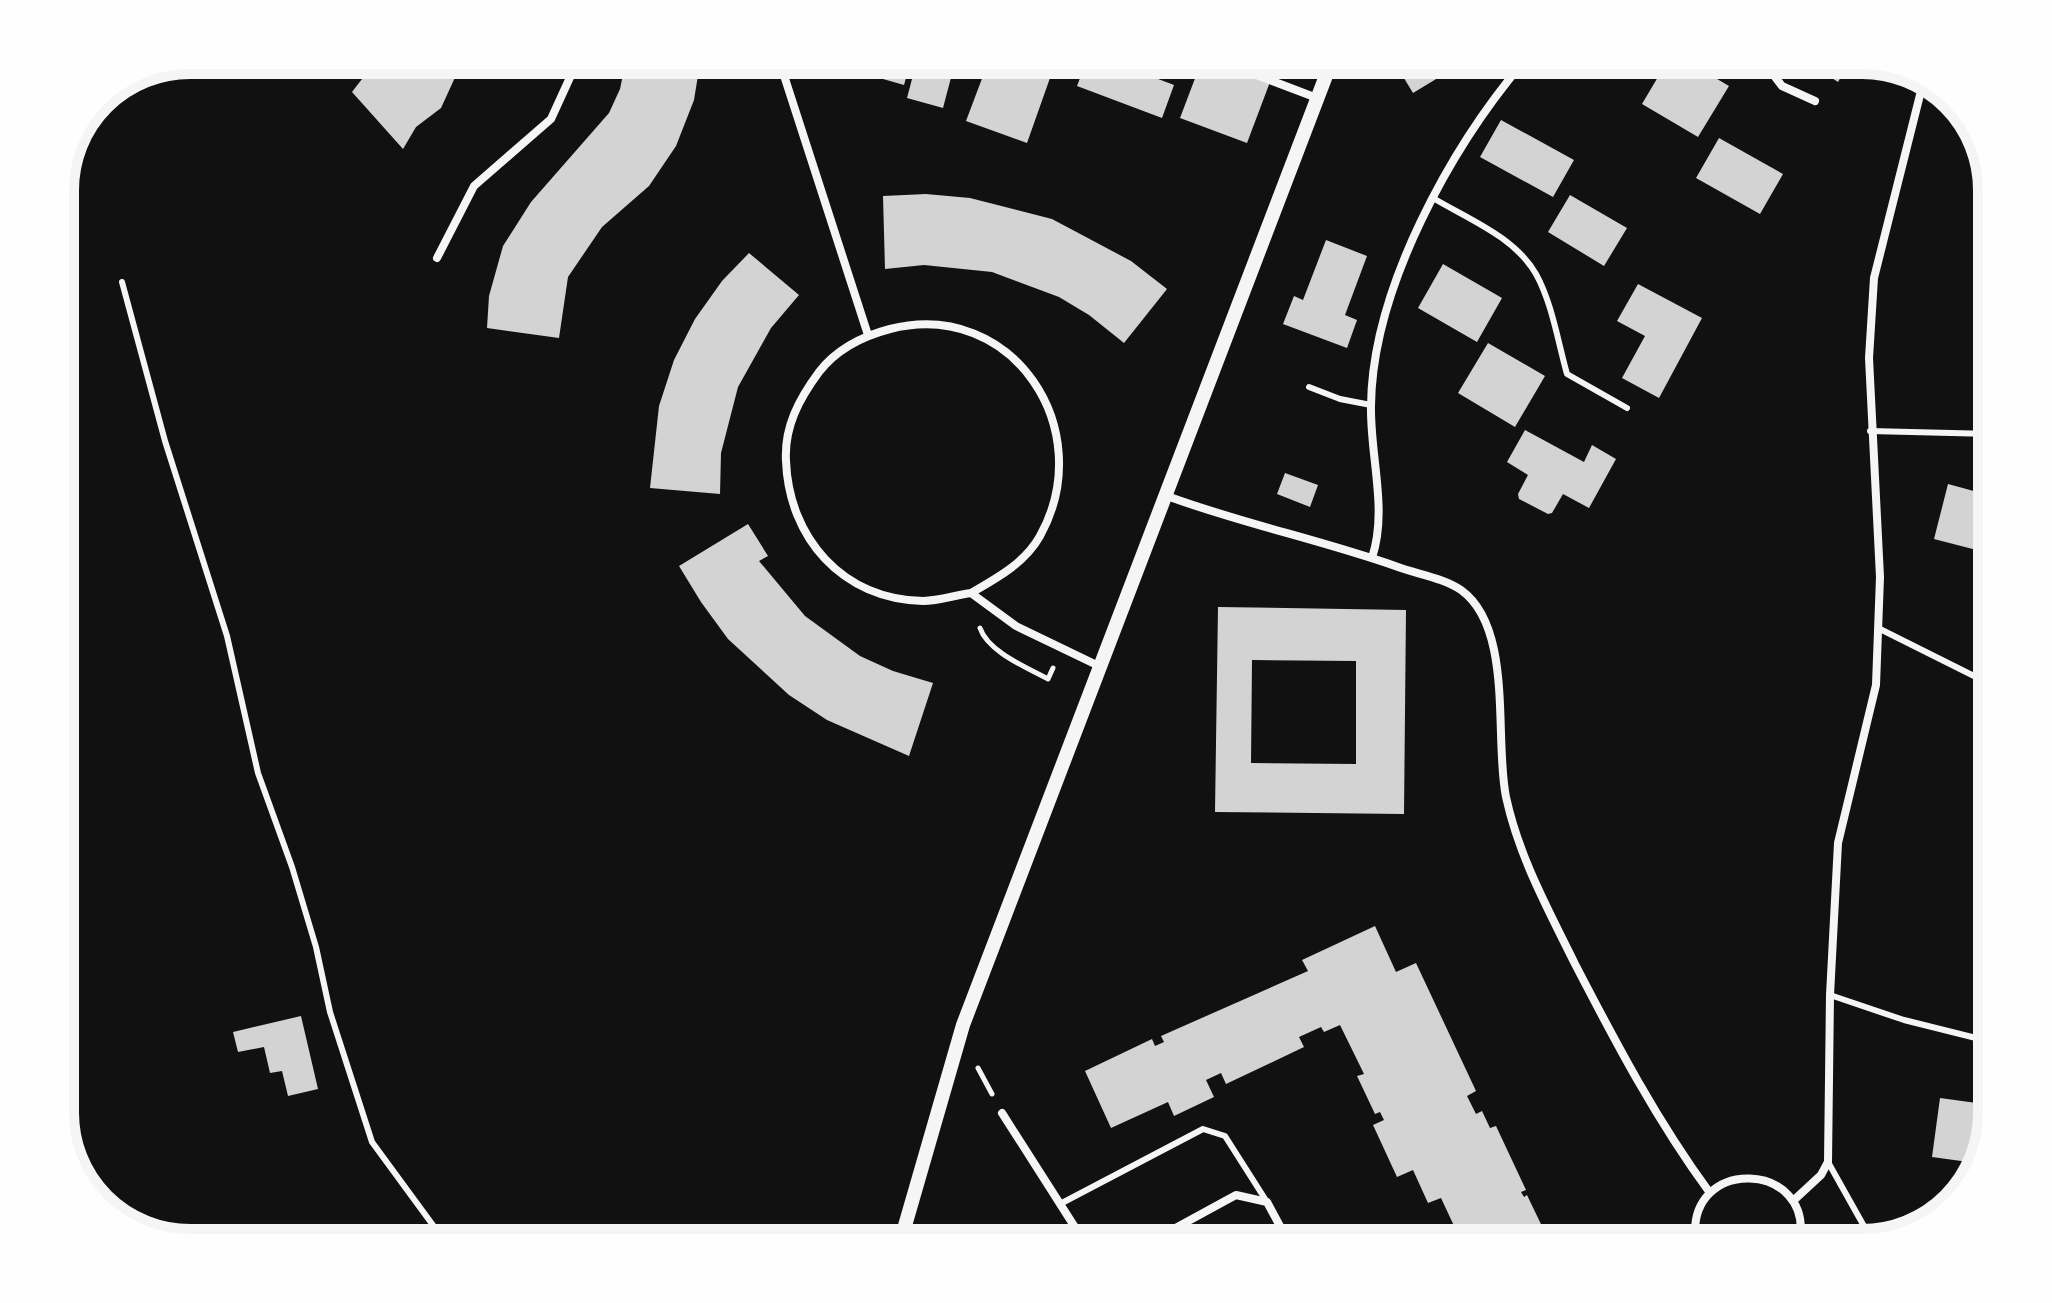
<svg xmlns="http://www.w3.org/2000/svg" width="2052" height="1303" font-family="Quicksand,sans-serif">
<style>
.building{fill:#d3d3d3;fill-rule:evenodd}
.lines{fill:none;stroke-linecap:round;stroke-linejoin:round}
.path{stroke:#f5f5f5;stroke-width:5}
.service{stroke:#f5f5f5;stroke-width:6}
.minor{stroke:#f5f5f5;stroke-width:8}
.tertiary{stroke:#f5f5f5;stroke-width:14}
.rim{fill:none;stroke:#f5f5f5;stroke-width:10}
</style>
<rect width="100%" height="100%" fill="#111"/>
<path class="building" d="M386,60h77l-22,48 -25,19 -13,22 -51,-57 20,-26 8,8z
M626,60l74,3 -6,37 -18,46 -27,40 -47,41 -34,50 -9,61 -72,-10 2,-32 14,-50 28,-44 78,-89 11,-24z
M850,60h61l-7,25 -56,-16z
M917,60l36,10 -10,38 -36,-10z
M989,60h12l49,18 -23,65 -61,-22z
M1087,60h21l66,25 -12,33 -85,-32z
M1202,60l68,22 -23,61 -67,-25z
M1393,60h59l4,7 -43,26z
M1668,60h17l44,26 -31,51 -56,-33z
M1804,60h47l-13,22z
M1501,120l73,40 -21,37 -73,-40z
M1719,138l64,36 -23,40 -64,-36z
M1989,171l3,10v32l-9,-1z
M926,194l44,4 82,21 79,42 36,28 -43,54 -35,-28 -30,-18 -67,-25 -68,-7 -39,4 -2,-73z
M1570,195l57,33 -23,38 -56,-34z
M1326,240l41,16 -22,59 12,5 -10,28 -64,-24 11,-28 9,4z
M749,253l50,42 -28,33 -33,59 -17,66 -1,41 -70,-6 9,-82 15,-46 21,-41 27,-38z
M1443,264l59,34 -25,44 -59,-34z
M1638,284l64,34 -43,80 -37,-20 23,-42 -28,-15z
M1990,322h2v59l-9,-1z
M1488,343l57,33 -30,51 -57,-34z
M1525,430l59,32 8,-17 24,14 -27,49 -26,-14 -11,19 -4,1 -29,-15 -1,-5 10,-19 -21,-13z
M1285,473l33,12 -8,22 -33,-13z
M1948,484l44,12v58l-58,-15z
M748,524l20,32 -9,5 46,55 55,40 33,15 40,12 -24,73 -82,-36 -38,-25 -61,-56 -27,-37 -22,-36z
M1218,607l188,3 -2,204 -189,-2zM1252,660l104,1v103l-105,-1z
M1375,926l21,46 20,-9 60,128 -9,5 9,18 6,-3 8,17 6,-2 30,64 -5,2 3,5 3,-2 23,48h-88l-21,-45 -13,5 -15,-33 -16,7 -24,-52 11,-5 -4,-8 -5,2 -18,-38 7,-2 -24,-49 -16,7 -3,-5 -22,10 5,10 -78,37 -5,-11 -15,7 8,17 -40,19 -6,-14 -57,26 -26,-57 67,-32 3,7 9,-4 -3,-6 147,-65 -6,-11z
M1989,929l3,1v55l-11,-1z
M301,1016l17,73 -30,7 -6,-25 -12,2 -6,-26 -26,5 -5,-20z
M1940,1098l44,6 -8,59 -44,-6z"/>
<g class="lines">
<path class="path" d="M980,628c8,24 48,40 68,51l5,-11
M978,1068l14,26"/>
<path class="service" d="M1921,89l28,9
M1433,198c35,21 82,39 103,76 16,29 22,68 31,100l60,34
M122,282l43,159 62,195 31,137 34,94 24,80 14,65 42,130 74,101
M1309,387l31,12 31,6
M1870,431l122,3
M1878,628l114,57
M1830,995l74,25 76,19
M1828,1162l37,66 3,14
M1060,1204l143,-75 22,7 42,66"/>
<path class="minor" d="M779,60l89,275
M1217,60l100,38
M1762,60l20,26 33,15
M437,258l37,-72 77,-67 27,-59
M1167,496c76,28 155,44 231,71 19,7 46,11 63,23 53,38 33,149 45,207 13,60 42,112 69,167 41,79 82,157 135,229
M1372,558c16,-49 -2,-101 -1,-152 1,-117 80,-259 154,-346
M971,593c26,-15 54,-30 69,-57 59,-106 -27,-238 -150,-207 -27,7 -54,21 -71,43 -20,27 -35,55 -33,89 3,77 56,138 137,140 15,0 33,-6 48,-8l45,33 85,41
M1002,1113l83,130
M1793,1201l28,-26 7,-13 2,-167 8,-152 38,-158 4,-108 -11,-219 5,-80 50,-199
M1148,1243l88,-48 31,7 22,41
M1696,1243c-13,-89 121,-83 103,0"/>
<path class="tertiary" d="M900,1243l63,-218 369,-965"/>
</g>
<path d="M0 0H2052V1303H0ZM190 74H1862A116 116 0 0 1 1978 190V1113A116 116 0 0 1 1862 1229H190A116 116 0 0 1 74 1113V190A116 116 0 0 1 190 74Z" fill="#fefefe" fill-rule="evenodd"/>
<path class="rim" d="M190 74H1862A116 116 0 0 1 1978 190V1113A116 116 0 0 1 1862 1229H190A116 116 0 0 1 74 1113V190A116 116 0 0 1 190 74Z"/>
</svg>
